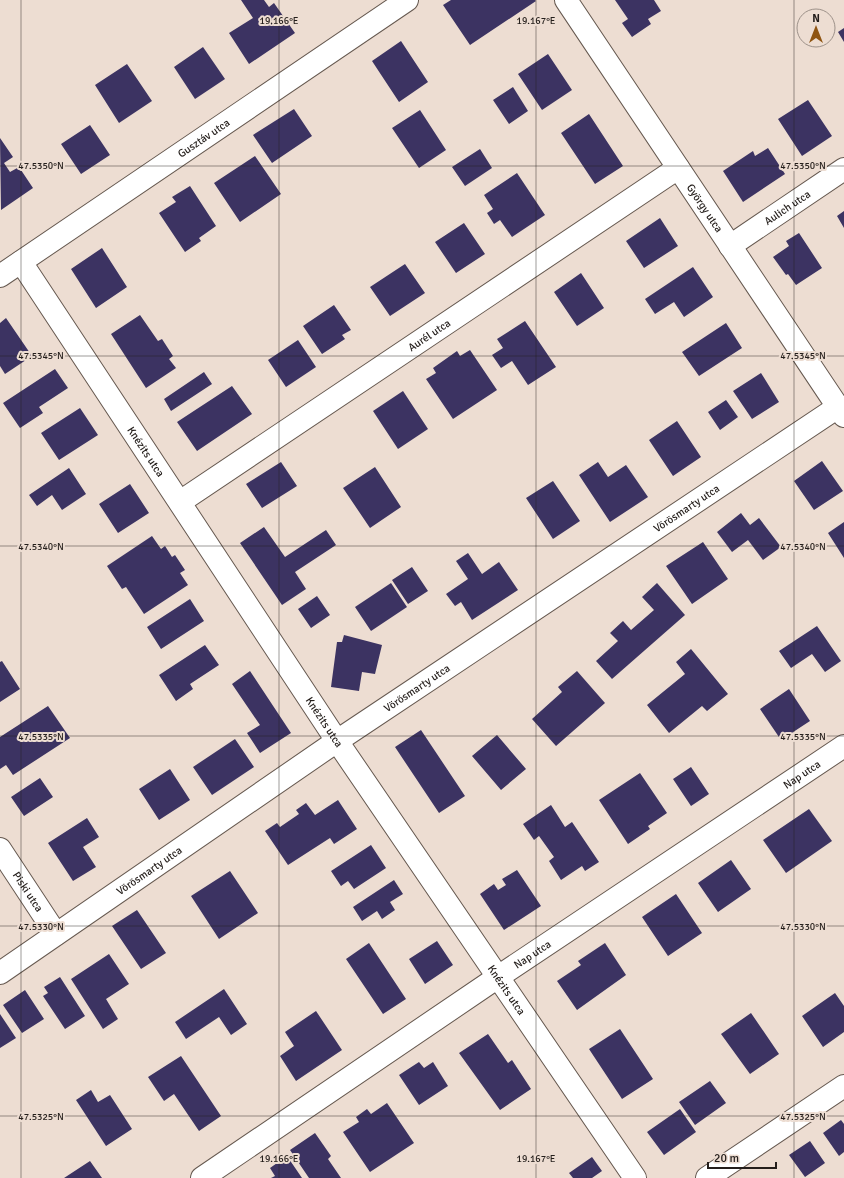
<svg xmlns="http://www.w3.org/2000/svg" width="844" height="1178" font-family="Signika,sans-serif">
<style>
.building{fill:#3c3362}
.lines{fill:none;stroke-linecap:round;stroke-linejoin:round}
.minor-casing{stroke:#665950;stroke-width:24}
.minor{stroke:#fff;stroke-width:22}
.ticks{fill:none;stroke:#241e1b;stroke-width:1;stroke-opacity:0.45}
.labels{text-anchor:middle;stroke-width:4;stroke-linejoin:round;paint-order:stroke}
.street-label{font-size:11px;fill:#241e1b;stroke:#edddd2}
.ticks-label{font-size:10px;text-anchor:middle;fill:#241e1b;stroke:#edddd2;stroke-width:4;stroke-linejoin:round;paint-order:stroke}
</style>
<rect width="100%" height="100%" fill="#edddd2"/>
<path class="building" d="M241,0h23l5,7 5,-4 21,30 -46,31 -20,-31 24,-15z
M451,0h84l1,1 -66,44 -27,-40z
M615,0h39l7,11 -13,8 3,5 -19,13 -10,-14 6,-4z
M844,28v14l-6,-10z
M401,41l27,41 -29,20 -27,-41z
M203,47l22,32 -30,20 -21,-32z
M548,54l24,36 -30,20 -24,-36z
M127,64l25,37 -33,22 -24,-38z
M513,87l15,24 -19,13 -16,-24z
M808,100l24,36 -30,20 -24,-37z
M294,109l18,27 -40,27 -19,-28z
M420,110l26,40 -27,18 -27,-40z
M589,114l34,52 -28,18 -34,-51z
M90,125l20,30 -29,19 -20,-30z
M0,138l13,19 -9,6 6,9 9,-5 14,21 -32,22z
M768,148l17,26 -42,28 -20,-31 30,-20 2,5z
M480,149l12,19 -27,18 -13,-19z
M255,156l26,38 -41,28 -26,-39z
M517,173l28,42 -33,22 -12,-17 -6,4 -7,-11 6,-4 -9,-14z
M190,186l26,40 -17,12 2,3 -16,11 -26,-39 17,-11 -4,-5z
M844,211v17l-7,-12z
M660,218l18,28 -34,22 -18,-27z
M464,223l21,31 -29,19 -21,-31z
M799,233l23,35 -26,17 -8,-11 -2,1 -13,-18 16,-11 -3,-5z
M102,248l25,39 -31,21 -25,-39z
M405,264l20,29 -35,23 -20,-29z
M693,267l20,30 -29,20 -10,-15 -19,12 -10,-15z
M581,273l23,35 -27,18 -23,-34z
M334,305l17,25 -9,5 3,4 -23,15 -19,-28z
M140,315l18,26 4,-2 11,17 -4,3 7,9 -30,20 -35,-54z
M6,318l26,38 -27,18 -5,-8v-43z
M525,321l31,46 -28,18 -16,-24 -11,7 -9,-13 11,-7 -6,-9z
M726,323l16,25 -43,28 -17,-24z
M298,340l18,27 -30,20 -18,-27z
M470,350l27,40 -44,29 -27,-40 10,-6 -3,-5 24,-17 3,5z
M55,369l13,19 -29,19 4,6 -23,15 -17,-25z
M204,372l8,12 -41,27 -7,-12z
M761,373l18,29 -27,17 -19,-28z
M232,386l20,28 -55,37 -20,-29z
M403,391l25,38 -30,20 -25,-38z
M726,400l12,17 -18,13 -12,-18z
M80,408l18,27 -39,25 -18,-27z
M677,421l24,36 -28,19 -24,-36z
M822,461l21,30 -29,19 -20,-29z
M281,462l16,24 -35,22 -16,-24z
M598,462l10,15 18,-12 22,32 -38,25 -31,-47z
M375,467l26,40 -31,21 -27,-40z
M69,468l17,26 -24,16 -10,-15 -15,11 -8,-11z
M553,481l27,40 -27,18 -27,-41z
M130,484l19,29 -31,20 -19,-29z
M741,513l9,12 9,-7 22,29 -18,13 -15,-20 -16,12 -15,-20z
M844,522v36l-16,-25z
M264,527l21,30 41,-27 10,15 -41,27 11,17 -24,16 -42,-62z
M152,536l9,13 4,-3 7,11 3,-2 10,15 -5,3 8,12 -44,29 -18,-27 -4,2 -15,-23z
M703,542l25,37 -36,25 -26,-38z
M468,553l14,21 17,-12 19,28 -46,30 -11,-18 -6,4 -9,-12 22,-15 -12,-18z
M412,567l16,24 -20,13 -16,-24z
M391,583l16,24 -36,24 -16,-24z
M657,583l28,32 -73,64 -16,-18 22,-20 -8,-8 13,-12 8,9 23,-20 -12,-13z
M317,596l13,19 -19,13 -13,-19z
M190,599l14,22 -43,28 -14,-22z
M817,626l24,35 -16,11 -13,-18 -21,14 -12,-17z
M344,635l38,10 -7,29 -13,-2 -3,19 -28,-4 6,-45h5z
M205,645l14,20 -29,19 3,5 -17,12 -17,-26z
M691,649l37,45 -21,17 -5,-5 -33,27 -22,-28 38,-31 -9,-12z
M2,661l18,28 -20,13v-40z
M250,671l41,62 -31,20 -13,-20 13,-8 -28,-41z
M577,671l28,32 -49,43 -24,-27 30,-27 -4,-5z
M789,689l21,32 -29,19 -21,-31z
M48,706l22,32 -57,37 -7,-10 -6,4v-32z
M421,730l44,66 -26,17 -44,-66z
M497,735l29,34 -25,21 -29,-34z
M235,739l19,28 -42,28 -19,-28z
M691,767l18,27 -18,12 -18,-27z
M170,769l20,31 -31,20 -20,-31z
M640,773l27,40 -19,13 2,3 -22,15 -29,-44z
M40,778l13,19 -29,19 -13,-19z
M338,800l19,29 -23,15 -4,-6 -42,27 -23,-34 12,-8 3,4 19,-13 -3,-4 10,-7 9,12z
M551,805l14,22 7,-5 27,40 -14,9 -3,-5 -21,14 -12,-19 5,-4 -15,-21 -5,4 -11,-16z
M809,809l23,32 -46,32 -23,-33z
M87,818l12,19 -16,10 13,20 -23,14 -25,-38z
M371,845l15,23 -32,21 -6,-8 -7,5 -10,-15z
M731,860l20,29 -33,23 -20,-29z
M517,870l24,36 -37,24 -24,-36 14,-10 4,6 8,-5 -4,-6z
M230,871l28,42 -39,26 -28,-43z
M394,880l9,14 -13,8 5,8 -13,9 -5,-8 -15,10 -9,-14z
M676,894l26,39 -34,23 -26,-39z
M137,910l29,43 -25,16 -29,-43z
M437,941l16,24 -28,19 -16,-25z
M369,943l37,56 -23,15 -37,-55z
M605,943l21,32 -49,35 -20,-29 24,-16 -3,-4z
M109,954l20,30 -23,15 12,20 -15,10 -32,-50z
M60,977l25,39 -20,13 -22,-33 5,-3 -4,-6z
M224,989l23,35 -16,11 -12,-18 -33,22 -11,-17z
M25,990l19,29 -22,14 -19,-28z
M835,993l9,13v26l-21,15 -21,-31z
M316,1011l26,39 -46,31 -16,-25 14,-10 -9,-14z
M751,1013l28,41 -29,20 -29,-40z
M0,1014l16,24 -16,10z
M620,1029l33,50 -31,20 -33,-50z
M488,1034l20,29 4,-3 19,29 -31,21 -41,-57z
M181,1056l40,60 -22,15 -25,-37 -10,7 -16,-24z
M419,1062l5,6 9,-6 15,24 -29,19 -20,-30z
M710,1081l16,22 -31,22 -16,-23z
M91,1090l7,12 12,-7 22,34 -26,17 -30,-46z
M387,1103l27,40 -44,29 -27,-40 16,-10 -3,-5 11,-8 4,5z
M680,1109l16,23 -32,23 -17,-23z
M841,1120l3,4v28l-5,4 -16,-23z
M315,1133l16,23 -3,3 13,19h-32l-19,-28z
M810,1141l15,22 -20,14 -16,-22z
M287,1156l15,22h-31l4,-2 -5,-8z
M592,1157l10,14 -10,7h-19l-4,-5z
M90,1161l12,17h-38z"/>
<g class="lines">
<defs>
<g id="minor">
<path id="s1" d="M566,0l278,416"/>
<path id="s2" d="M730,246l114,-77"/>
<path id="s3" d="M21,262l316,479 298,437"/>
<path id="s4" d="M0,276l407,-276"/>
<path id="s5" d="M180,502l498,-334"/>
<path id="s6" d="M0,849l56,85"/>
<path id="s7" d="M0,973l337,-232 501,-334"/>
<path id="s8" d="M202,1178l296,-201 346,-231"/>
<path d="M707,1178l137,-92"/>
</g>
</defs>
<use href="#minor" class="minor-casing"/>
<use href="#minor" class="minor"/>
</g>
<path class="ticks" d="M21,0v1178M279,0v1178M536,0v1178M794,0v1178M0,166h844M0,356h844M0,546h844M0,736h844M0,926h844M0,1116h844"/>
<g class="labels">
<g class="street-label">
<text dy="4" stroke="none"><textPath href="#s4" startOffset="246">Gusztáv utca</textPath></text>
<text dy="4" stroke="none"><textPath href="#s1" startOffset="250">György utca</textPath></text>
<text dy="4" stroke="none"><textPath href="#s2" startOffset="69">Aulich utca</textPath></text>
<text dy="4" stroke="none"><textPath href="#s5" startOffset="300">Aurél utca</textPath></text>
<text dy="4" stroke="none"><textPath href="#s3" startOffset="227">Knézits utca</textPath></text>
<text dy="4" stroke="none"><textPath href="#s7" startOffset="829">Vörösmarty utca</textPath></text>
<text dy="4" stroke="none"><textPath href="#s7" startOffset="505">Vörösmarty utca</textPath></text>
<text dy="4" stroke="none"><textPath href="#s3" startOffset="551">Knézits utca</textPath></text>
<text dy="4" stroke="none"><textPath href="#s8" startOffset="723">Nap utca</textPath></text>
<text dy="4" stroke="none"><textPath href="#s7" startOffset="181">Vörösmarty utca</textPath></text>
<text dy="4" stroke="none"><textPath href="#s6" startOffset="51">Piski utca</textPath></text>
<text dy="4" stroke="none"><textPath href="#s8" startOffset="399">Nap utca</textPath></text>
<text dy="4" stroke="none"><textPath href="#s3" startOffset="875">Knézits utca</textPath></text>
</g>
</g>
<g class="ticks-label">
<text x="279" y="24">19.166°E</text>
<text x="536" y="24">19.167°E</text>
<text x="41" y="169">47.5350°N</text>
<text x="803" y="169">47.5350°N</text>
<text x="41" y="359">47.5345°N</text>
<text x="803" y="359">47.5345°N</text>
<text x="41" y="550">47.5340°N</text>
<text x="803" y="550">47.5340°N</text>
<text x="41" y="740">47.5335°N</text>
<text x="803" y="740">47.5335°N</text>
<text x="41" y="930">47.5330°N</text>
<text x="803" y="930">47.5330°N</text>
<text x="41" y="1120">47.5325°N</text>
<text x="803" y="1120">47.5325°N</text>
<text x="279" y="1162">19.166°E</text>
<text x="536" y="1162">19.167°E</text>
</g>
<g transform="translate(816 28)"><circle r="19" fill="#edddd2" stroke="#9d9189"/>
<path d="M0-3L7 15L0 10L-7 15Z" fill="#8f5411"/>
<text y="-6" font-size="11" font-weight="bold" text-anchor="middle" fill="#241e1b">N</text>
</g>
<path d="M708 1162v6h68v-6" fill="none" stroke="#241e1b" stroke-width="2"/>
<text x="714" y="1162" font-size="12" fill="#241e1b" stroke="#edddd2" stroke-width="3" paint-order="stroke">20 m</text>
</svg>
